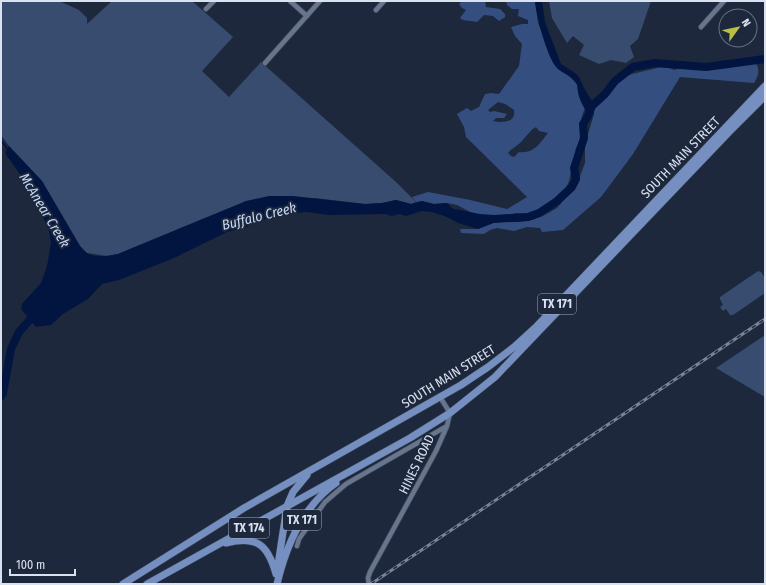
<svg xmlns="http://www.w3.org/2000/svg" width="766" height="585" font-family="'Fira Sans Condensed',sans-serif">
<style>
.green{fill:#384c70}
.forest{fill:#344f7f;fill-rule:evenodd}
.water{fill:#021540}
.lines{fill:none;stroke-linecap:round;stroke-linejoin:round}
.stream{stroke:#021540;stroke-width:1.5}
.river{stroke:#021540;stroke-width:8}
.street-casing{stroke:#3a4354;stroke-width:6}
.primary-casing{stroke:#3a4354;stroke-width:8}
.street{stroke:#67758d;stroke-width:4.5}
.primary{stroke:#748fc0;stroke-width:7}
.rail-casing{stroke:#7a8496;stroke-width:3}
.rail{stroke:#1d283d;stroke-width:1.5;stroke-dasharray:4.5;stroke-linecap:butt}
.labels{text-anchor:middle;stroke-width:4;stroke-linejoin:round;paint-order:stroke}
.shield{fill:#1d283d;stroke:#a1aaba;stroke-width:1}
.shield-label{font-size:12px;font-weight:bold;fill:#dae2f0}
.street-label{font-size:13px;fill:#dae2f0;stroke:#1d283d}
.water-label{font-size:14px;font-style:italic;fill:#c7d8f7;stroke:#1d283d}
</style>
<rect width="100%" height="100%" fill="#1d283d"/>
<path class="green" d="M1,1h58l20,9 8,8v6l25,-23h80l41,36 -31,34 27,26 32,-35 135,120 20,20 -5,2 -15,-4 -14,3 -17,1 -51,-6 -109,20 -87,36 -11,2 -20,-3 -7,-7 -38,-65 -33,-35 -8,-11z
M549,1h102l-13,38 -8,7 4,11 -8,6 -15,-3 -12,4 -20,-9 5,-10 -11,-9 -6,7 -15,-25z
M758,271l3,1 4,6v15l-32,22h-3l-4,-6 -3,2 -3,-4 3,-2 -3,-6v-2z
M765,335v62l-49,-29z"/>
<path class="forest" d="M462,1h23l1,6 14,2 5,5v3l-6,4 -6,-5 -9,-1 -7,7 -14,-2 -3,-2 6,-8 -4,-2 -3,-4z
M506,1h29l3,22 10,25 10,21 8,4 12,12v8l7,15 -3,8 -2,11v13l-4,8 -7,33 -4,9 -22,18 -16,6 -12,-1 -8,3 -21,-1 -12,-1 -17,-9 -10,-2 -13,1 -12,-3 -6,1 -4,-5 16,-5 42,8 37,9 20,-12 -61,-60 -2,-10 -7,-13 10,-6 4,3 8,-4 6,-13 6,-1 8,1 20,-28 3,-22 -7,-8 -4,-9 11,-3h6v-4l-10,-4 1,-7h-7l-5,-4zM498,102l7,2 9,6c2,13 -12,13 -21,11l3,-3h8l3,-4 -13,-3 -4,1 -2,-2zM536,127l3,4 9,2c-9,11 -14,21 -29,19l-5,5 -3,-1 -3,-3c4,-5 9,-7 13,-11 5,-5 8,-11 15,-15z
M756,63c4,8 3,12 -2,20l-74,-6 -47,77 -32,43 -38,33 -21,2 -2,-4 -13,-1 -13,4 -17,-3 -7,2 -6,4 -23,-1 -1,-4h18l18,-7h23l13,-2 11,-4 14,-8 20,-24 8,-21v-19l9,-30 -1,-5 31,-33 37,-9h6l7,3 7,-2h9l7,2 34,-3 9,-3z"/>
<path class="water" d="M535,1h7l3,21 16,42 14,9 4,4 5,11 8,13 2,13h-5c-5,-5 -10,-15 -11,-22 -1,-4 0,-6 -2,-9 -5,-8 -13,-9 -19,-15 -10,-10 -21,-53 -22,-67z
M9,146l33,35 38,65c2,2 5,6 7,7 9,5 22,3 31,1l128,-53 23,-5h24l72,8 17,-1 14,-3 15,4 11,-3 12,3 13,-1c19,21 24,13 47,12l2,7 -18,7 -20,-6 -11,-6 -15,-5 -10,-1 -16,5 -7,-2 -7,2 -7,-2 -56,1 -23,-3 -8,1 -25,4 -14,4 -12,6 -20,5 -53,26 -55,22 -17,4 -14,15 -25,15 -12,11 -15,2 -15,-18 1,-5 19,-21 6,-17 4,-23 -2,-12 -6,-14 -10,-14 -2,-13 -26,-37z"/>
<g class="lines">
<path class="stream" d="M1,140l7,10"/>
<path class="river" d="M449,212l30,6 15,1 34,-2 11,-4 18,-12 15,-14 4,-8 -2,-11 10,-30 -1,-14 5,-8 4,-10 13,-12 10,-13 18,-14 22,-4 51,4 59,-8
M1,396l2,-3 8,-44 8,-17 17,-19"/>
<defs>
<path id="street" d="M290,1l17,15
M206,9l8,-8
M376,10l8,-9
M701,27l23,-26
M265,63l55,-62
M297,546l2,-7 26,-37 21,-18 101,-58
M369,584l-1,-6 2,-6 66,-121 11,-25 3,-13 -10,-16"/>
<path id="primary" d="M226,543c31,-8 42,2 50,31
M278,565l9,-59 6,-14 14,-17
M123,584l121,-76 217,-123 27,-18 26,-20 23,-21 228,-240
M147,584l263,-146 40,-25 45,-36 234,-245 36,-36
M277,584c9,-38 26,-78 59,-101"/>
</defs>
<use href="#street" class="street-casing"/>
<use href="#primary" class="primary-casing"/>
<use href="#street" class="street"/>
<use href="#primary" class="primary"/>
<defs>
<path id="rail" d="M371,584l394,-265"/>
</defs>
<use href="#rail" class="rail-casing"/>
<use href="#rail" class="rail"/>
</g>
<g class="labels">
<g class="shield">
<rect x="538" y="294" width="38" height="20" rx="3"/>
<rect x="283" y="510" width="38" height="20" rx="3"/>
<rect x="229" y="518" width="40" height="20" rx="3"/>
</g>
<g class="shield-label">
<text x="557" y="308">TX 171</text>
<text x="302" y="524">TX 171</text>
<text x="249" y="532">TX 174</text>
</g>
<g class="street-label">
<text transform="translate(680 157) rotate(-46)" y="5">SOUTH MAIN STREET</text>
<text transform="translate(448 376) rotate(-32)" y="5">SOUTH MAIN STREET</text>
<text transform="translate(416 464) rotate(-64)" y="5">HINES ROAD</text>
</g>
<g class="water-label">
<text transform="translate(45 210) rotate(59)" y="5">McAnear Creek</text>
<text transform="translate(259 216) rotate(-14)" y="5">Buffalo Creek</text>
</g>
</g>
<rect width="766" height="585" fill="none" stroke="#dae2f0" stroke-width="4"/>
<g transform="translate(738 28) rotate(57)"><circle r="19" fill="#1d283d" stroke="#697285"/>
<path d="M0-3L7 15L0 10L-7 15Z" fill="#bac045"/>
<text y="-6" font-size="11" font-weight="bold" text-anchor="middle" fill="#dae2f0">N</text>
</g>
<path d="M10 569v6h65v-6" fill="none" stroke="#dae2f0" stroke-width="2"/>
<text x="16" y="569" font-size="12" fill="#dae2f0" stroke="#1d283d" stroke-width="3" paint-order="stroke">100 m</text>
</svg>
